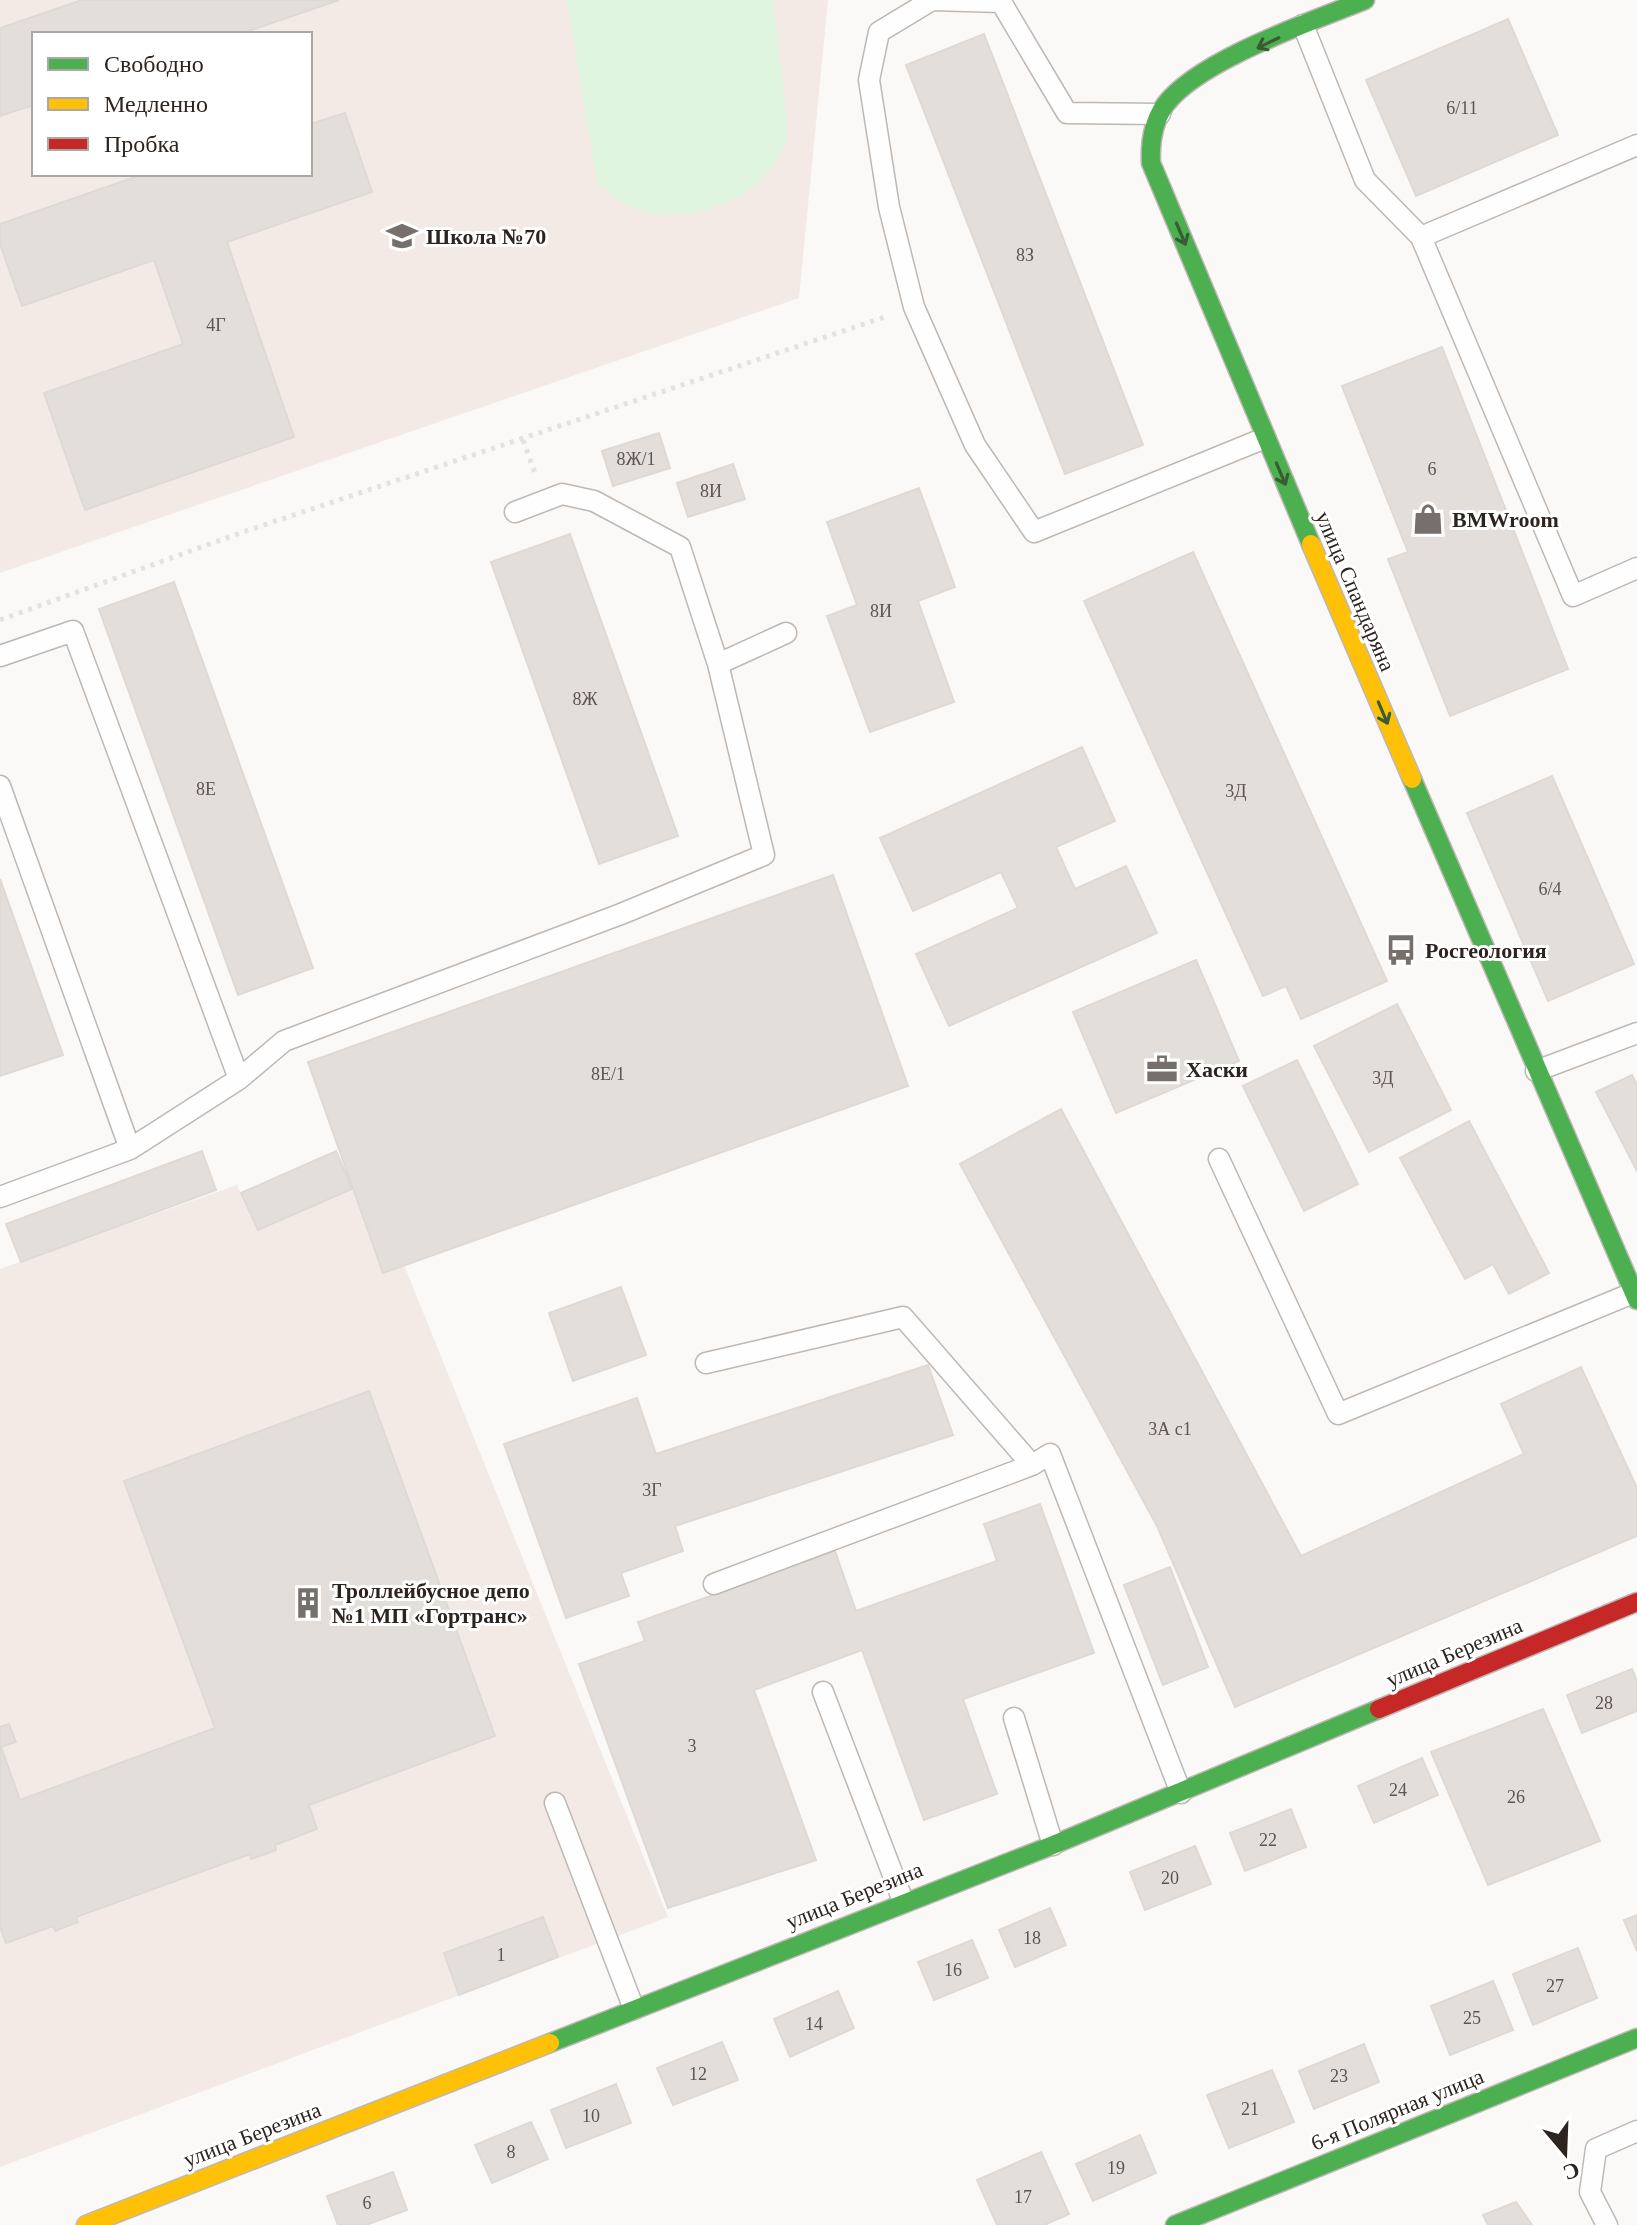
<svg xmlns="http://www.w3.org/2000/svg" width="1637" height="2225" font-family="Georgia,serif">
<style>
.built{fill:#f3eae5;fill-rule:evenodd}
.green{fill:#e0f5e0}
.building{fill:#e4dedb;stroke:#dfd9d5;stroke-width:2}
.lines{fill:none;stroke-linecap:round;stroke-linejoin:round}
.lane-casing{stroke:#bdb8b4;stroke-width:23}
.fast-casing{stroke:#bdb8b4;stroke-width:21}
.slow-casing{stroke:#bdb8b4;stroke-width:21}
.jam-casing{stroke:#bdb8b4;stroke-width:21}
.path{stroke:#e3e2e1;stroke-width:5;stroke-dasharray:4 6;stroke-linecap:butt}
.lane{stroke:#fefefe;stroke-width:20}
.fast{stroke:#4caf50;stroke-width:18}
.slow{stroke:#ffc107;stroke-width:18}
.jam{stroke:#c62828;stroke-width:18}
.oneway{stroke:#3a5c33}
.labels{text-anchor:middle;stroke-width:6;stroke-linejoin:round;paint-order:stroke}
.number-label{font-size:18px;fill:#5e5450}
.poi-label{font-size:22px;font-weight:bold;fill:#2e241f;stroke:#fff;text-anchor:start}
.street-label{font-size:22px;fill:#2e241f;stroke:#fff}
</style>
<rect width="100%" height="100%" fill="#fbf9f7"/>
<path class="built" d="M0,0h828l-29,298 -799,275zM34,34h276v140h-276z
M237,1185l21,45 94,-41 31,83 21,-7 264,652 -668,250v-898z"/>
<path class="green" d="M567,0h206c2,22 18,128 13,141 -22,61 -102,90 -160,64 -10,-5 -20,-16 -29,-22z"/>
<path class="building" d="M82,0h257l-99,34h-206v71l-34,11v-88z
M1508,19l50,116 -142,61 -50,-116z
M984,34l159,411 -78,29 -159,-409z
M345,113l27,79 -145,50 67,195 -209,73 -41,-117 139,-49 -29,-84 -132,46 -22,-62v-20l135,-47 -1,-3h176v-50z
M1442,347l126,322 -118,47 -62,-157 20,-7 -66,-166z
M659,433l11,35 -57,18 -11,-35z
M733,464l12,35 -57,18 -11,-34z
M919,488l36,99 -37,14 36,101 -84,30 -43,-116 30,-11 -30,-83z
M570,534l108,302 -79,28 -108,-302z
M1193,552l194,429 -86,38 -15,-33 -23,10 -179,-395z
M174,582l139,386 -75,27 -139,-386z
M1082,747l33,74 -59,26 19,42 51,-23 31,67 -208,93 -33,-72 102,-46 -17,-36 -88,39 -33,-73z
M1552,776l82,188 -86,37 -81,-188z
M833,875l75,211 -525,187 -75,-211z
M0,879l63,176 -63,21z
M1196,960l43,101 -123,52 -43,-101z
M1397,1004l54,106 -82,42 -55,-106z
M1297,1060l61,124 -54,27 -61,-125z
M1632,1075l5,10v86l-41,-79z
M1061,1109l240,447 223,-102 -23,-50 80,-37 56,121v48l-402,171 -78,-181 -197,-362z
M1469,1121l80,152 -40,21 -16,-30 -28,15 -65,-121z
M202,1151l14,39 -195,72 -15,-38z
M336,1151l16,38 -94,41 -17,-37z
M621,1287l25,68 -73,26 -24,-68z
M928,1365l25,70 -278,91 8,25 -62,22 8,23 -63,22 -62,-174 133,-46 19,56z
M369,1391l126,345 -186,69 8,24 -42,16 1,5 -25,9 -1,-5 -174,63 2,5 -23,9 -2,-5 -47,17 -6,-16v-200l9,-3 7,18 -15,5 19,53 195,-72 -91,-247z
M1040,1504l54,149 -131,46 34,95 -73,26 -62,-170 -108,40 62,170 -148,48 -89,-244 66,-23 -7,-19 197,-71 21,60 141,-50 -13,-37z
M1170,1567l38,100 -45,18 -39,-100z
M1632,1669l5,12v30l-55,22 -15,-38z
M1543,1709l57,132 -112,44 -57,-133z
M1422,1758l16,37 -64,28 -16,-37z
M1291,1809l15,38 -61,24 -15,-38z
M1195,1846l16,38 -66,26 -15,-38z
M1050,1908l16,37 -51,22 -16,-37z
M1637,1915v36l-13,-31z
M543,1917l15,40 -99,38 -15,-42z
M972,1940l16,38 -54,22 -16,-38z
M1578,1948l19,50 -64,27 -20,-51z
M1493,1981l20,49 -63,25 -19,-49z
M838,1991l16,37 -64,29 -16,-38z
M722,2042l16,38 -65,25 -16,-37z
M1364,2044l15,38 -65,27 -15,-38z
M1272,2070l22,52 -65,26 -22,-53z
M616,2084l15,39 -65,25 -15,-38z
M531,2122l17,37 -56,24 -17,-38z
M1140,2135l16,38 -63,28 -17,-37z
M1041,2152l28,62 -25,11h-47l-20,-45z
M393,2172l14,38 -41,15h-28l-11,-29z
M1516,2202l16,23h-44l-5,-10z"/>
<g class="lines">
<defs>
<path id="lane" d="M1303,25l62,155 56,57 216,-92
M1160,114l-93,-1 -66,-111 -69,-2 -53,32 -10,48 20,127 25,100 61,138 59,87 231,-94
M1421,237l152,359 64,-28
M515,512l47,-18 32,7 86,46 38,117
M0,656l73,-25 166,448
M0,786l130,363
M1536,1071l101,-38
M1219,1159l119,255 295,-121
M0,1197l130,-48 109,-70 45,-38 337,-127 143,-59 -46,-191 68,-31
M706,1363l197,-46 129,148
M714,1584l318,-119 18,-11 131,339
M823,1692l80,209
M1014,1718l39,127
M555,1803l79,206
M1607,2225l-17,-33 6,-43 41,-18"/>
<path id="fast" d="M1311,544l-160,-381c-1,-21 2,-41 14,-58 33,-45 148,-84 200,-105
M1412,779l225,521
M550,2043l503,-198 326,-136
M1175,2225l462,-187"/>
<path id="slow" d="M1311,544l101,235
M86,2225l464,-182"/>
<path id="jam" d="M1379,1709l258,-107"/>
</defs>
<use href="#lane" class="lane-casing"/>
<use href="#fast" class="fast-casing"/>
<use href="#slow" class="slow-casing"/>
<use href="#jam" class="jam-casing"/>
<path class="path" d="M523,440l12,33
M0,620l243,-88 645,-216"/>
<use href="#lane" class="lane"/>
<use href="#fast" class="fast"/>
<use href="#slow" class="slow"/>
<use href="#jam" class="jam"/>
</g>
<defs><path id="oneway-shaft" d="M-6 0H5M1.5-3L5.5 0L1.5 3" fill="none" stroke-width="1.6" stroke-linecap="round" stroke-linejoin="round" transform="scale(2)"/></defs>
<g class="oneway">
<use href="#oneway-shaft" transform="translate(1268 43) rotate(154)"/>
<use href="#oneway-shaft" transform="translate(1181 234) rotate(67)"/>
<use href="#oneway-shaft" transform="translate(1281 474) rotate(67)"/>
<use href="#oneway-shaft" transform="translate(1383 713) rotate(67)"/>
</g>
<defs>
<symbol id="school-bare" viewBox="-9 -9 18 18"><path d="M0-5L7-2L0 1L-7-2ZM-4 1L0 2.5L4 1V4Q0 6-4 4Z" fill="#766f6b" stroke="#fff" stroke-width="2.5" paint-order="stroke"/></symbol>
<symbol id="shop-bare" viewBox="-9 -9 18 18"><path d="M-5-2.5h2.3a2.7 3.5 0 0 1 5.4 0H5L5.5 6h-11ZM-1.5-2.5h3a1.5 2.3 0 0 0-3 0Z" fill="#766f6b" stroke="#fff" stroke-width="2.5" paint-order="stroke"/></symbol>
<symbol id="bus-bare" viewBox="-9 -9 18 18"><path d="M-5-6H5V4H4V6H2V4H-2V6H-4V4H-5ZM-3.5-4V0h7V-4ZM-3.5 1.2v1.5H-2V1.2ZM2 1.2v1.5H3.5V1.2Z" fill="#766f6b" stroke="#fff" stroke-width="2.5" paint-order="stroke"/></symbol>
<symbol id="office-bare" viewBox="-9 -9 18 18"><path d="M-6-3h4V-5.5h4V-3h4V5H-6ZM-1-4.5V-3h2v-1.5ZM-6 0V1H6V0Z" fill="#766f6b" stroke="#fff" stroke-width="2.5" paint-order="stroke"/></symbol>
<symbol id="building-bare" viewBox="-9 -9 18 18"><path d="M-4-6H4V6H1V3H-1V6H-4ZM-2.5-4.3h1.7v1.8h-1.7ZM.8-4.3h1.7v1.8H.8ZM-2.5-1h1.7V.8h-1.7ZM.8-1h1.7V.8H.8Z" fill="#766f6b" stroke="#fff" stroke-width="2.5" paint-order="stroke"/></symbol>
</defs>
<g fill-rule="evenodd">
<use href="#school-bare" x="380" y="214" width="44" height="44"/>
<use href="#shop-bare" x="1406" y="497" width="44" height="44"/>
<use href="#bus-bare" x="1379" y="928" width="44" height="44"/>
<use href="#office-bare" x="1140" y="1047" width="44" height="44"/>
<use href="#building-bare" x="286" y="1581" width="44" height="44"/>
</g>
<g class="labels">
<g class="number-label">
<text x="1462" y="114">6/11</text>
<text x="1025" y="261">8З</text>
<text x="216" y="331">4Г</text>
<text x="636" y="465">8Ж/1</text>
<text x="1432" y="475">6</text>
<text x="711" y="497">8И</text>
<text x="881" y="617">8И</text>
<text x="585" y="705">8Ж</text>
<text x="206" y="795">8Е</text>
<text x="1236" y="797">3Д</text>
<text x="1550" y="895">6/4</text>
<text x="608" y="1080">8Е/1</text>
<text x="1383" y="1084">3Д</text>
<text x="1170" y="1435">3А с1</text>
<text x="652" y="1496">3Г</text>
<text x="1604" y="1709">28</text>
<text x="692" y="1752">3</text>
<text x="1398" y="1796">24</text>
<text x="1516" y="1803">26</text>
<text x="1268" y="1846">22</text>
<text x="1170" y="1884">20</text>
<text x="1032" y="1944">18</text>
<text x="501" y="1961">1</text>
<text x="953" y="1976">16</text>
<text x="1555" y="1992">27</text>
<text x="1472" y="2024">25</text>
<text x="814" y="2030">14</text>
<text x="698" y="2080">12</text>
<text x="1339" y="2082">23</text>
<text x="1250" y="2115">21</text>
<text x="591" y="2122">10</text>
<text x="511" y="2158">8</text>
<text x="1116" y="2174">19</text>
<text x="1023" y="2203">17</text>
<text x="367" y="2209">6</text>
</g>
<g class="poi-label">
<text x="426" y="244">Школа №70</text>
<text x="1452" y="527">BMWroom</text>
<text x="1425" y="958">Росгеология</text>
<text x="1186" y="1077">Хаски</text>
<text x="332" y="1598">Троллейбусное депо<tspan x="332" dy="25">№1 МП «Гортранс»</tspan></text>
</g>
<g class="street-label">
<text transform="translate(1356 591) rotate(67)" y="8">улица Спандаряна</text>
<text transform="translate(1454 1652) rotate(-23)" y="8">улица Березина</text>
<text transform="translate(854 1895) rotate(-22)" y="8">улица Березина</text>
<text transform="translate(1397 2109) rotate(-22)" y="8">6-я Полярная улица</text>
<text transform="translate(252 2134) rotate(-21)" y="8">улица Березина</text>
</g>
</g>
<rect x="32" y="32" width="280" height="144" fill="#ffffff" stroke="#aba7a5" stroke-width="2"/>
<rect x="48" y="58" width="40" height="12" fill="#4caf50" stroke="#aba7a5" stroke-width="2"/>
<text x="104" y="72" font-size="24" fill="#2e241f">Свободно</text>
<rect x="48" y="98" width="40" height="12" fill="#ffc107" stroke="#aba7a5" stroke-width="2"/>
<text x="104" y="112" font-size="24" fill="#2e241f">Медленно</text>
<rect x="48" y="138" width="40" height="12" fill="#c62828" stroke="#aba7a5" stroke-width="2"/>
<text x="104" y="152" font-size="24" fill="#2e241f">Пробка</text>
<g transform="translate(1565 2153) rotate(161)" stroke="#ffffff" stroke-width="6" paint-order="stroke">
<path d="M0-6L14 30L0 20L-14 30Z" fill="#2e241f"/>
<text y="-12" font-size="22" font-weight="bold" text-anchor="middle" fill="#2e241f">С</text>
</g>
</svg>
